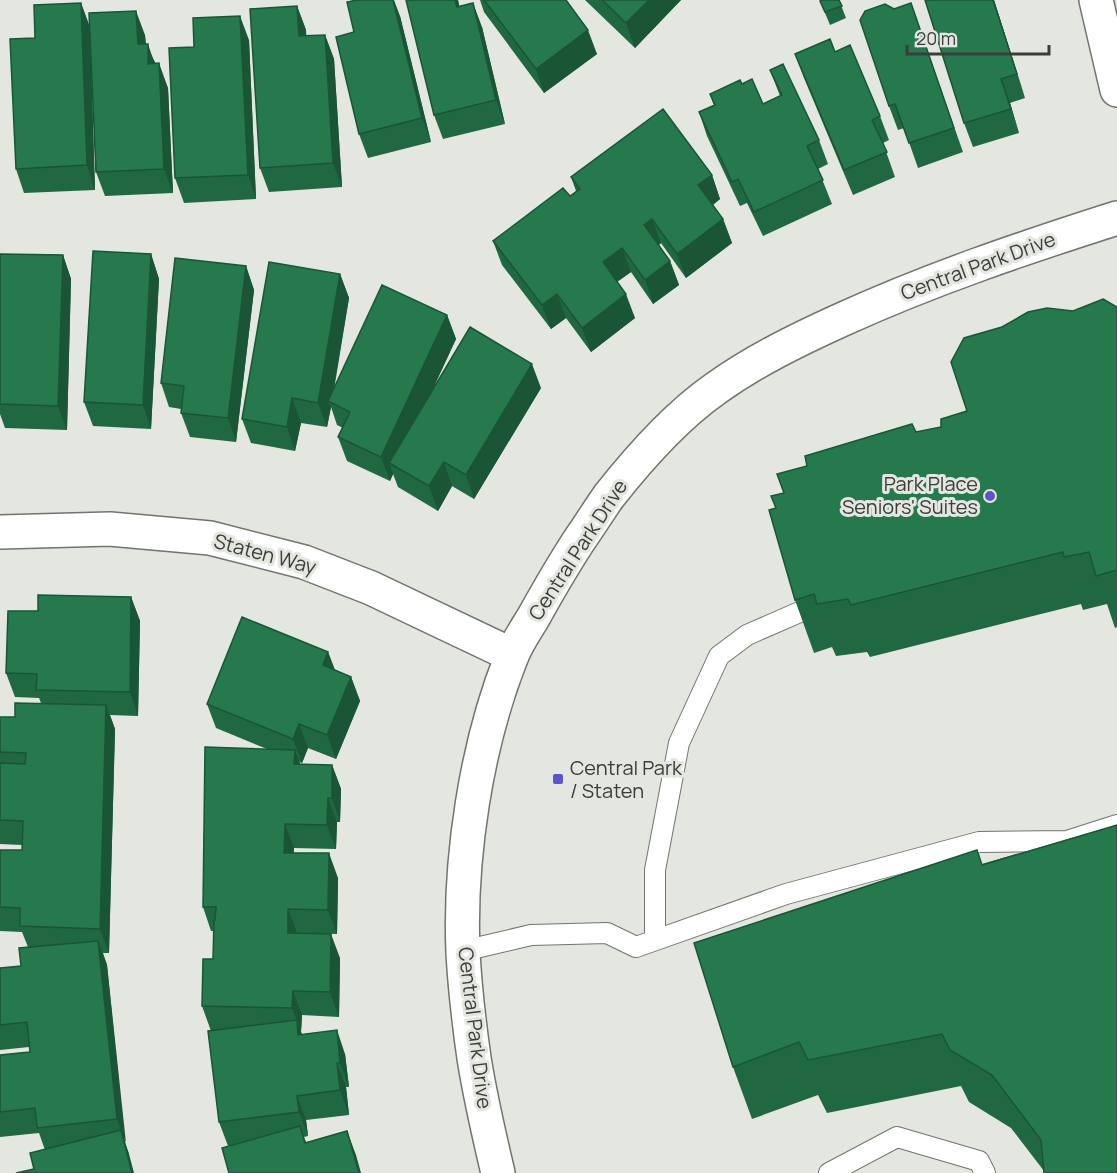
<svg xmlns="http://www.w3.org/2000/svg" width="1117" height="1173" font-family="Manrope,sans-serif">
<style>
.lines{fill:none;stroke-linecap:round;stroke-linejoin:round}
.lane-casing{stroke:#72756e;stroke-width:22}
.street-casing{stroke:#72756e;stroke-width:36}
.secondary-casing{stroke:#72756e;stroke-width:36}
.lane{stroke:#fff;stroke-width:20}
.street{stroke:#fff;stroke-width:33}
.secondary{stroke:#fff;stroke-width:33}
.wall{fill:#206842}
.shaded-wall{fill:#1a5536}
.building{fill:#25794d;stroke:#1a5536;stroke-width:1.5}
.poi-dot{fill:#5d53cb;stroke:#e3e7df;stroke-width:2}
.labels{text-anchor:middle;stroke-width:6;stroke-linejoin:round;paint-order:stroke}
.street-label{font-size:20px;fill:#3c3d3a;stroke:#e3e7df}
.poi-label{font-size:20px;fill:#3c3d3a;stroke:#e3e7df;text-anchor:end}
</style>
<rect width="100%" height="100%" fill="#e3e7df"/>
<g class="lines">
<defs>
<path id="lane" d="M655,940v-70l24,-127 40,-87 28,-21 55,-24
M463,951l68,-16 76,-2 29,14 150,-53 193,-52 88,-1 50,-16
M829,1173l68,-36 82,24 6,12"/>
<path id="street" d="M1096,0l21,90
M0,532l110,-3 100,9 94,24 67,26 141,67"/>
<path id="secondary" d="M498,1173c-9,-38 -18,-77 -24,-115 -5,-35 -9,-70 -11,-105 -4,-94 13,-207 48,-295 5,-14 14,-27 22,-40 15,-27 30,-53 47,-79 10,-14 19,-29 29,-43 30,-38 66,-79 106,-107 39,-28 82,-49 126,-69 90,-41 182,-72 276,-102"/>
</defs>
<use href="#lane" class="lane-casing"/>
<use href="#street" class="street-casing"/>
<use href="#secondary" class="secondary-casing"/>
<use href="#lane" class="lane"/>
<use href="#street" class="street"/>
<use href="#secondary" class="secondary"/>
</g>
<path class="wall" d="M406,0h52l1,6 23,21 23,97 -62,15 -9,-24z
M480,0h86l31,54 -53,39 -60,-81z
M585,0h96l-46,48z
M839,0l7,18 -16,7 -10,-24z
M925,0h69l31,98 -15,5 9,30 -46,14 -9,-24z
M81,3l8,23 56,9 1,9 22,44 5,105 -68,3 -9,-24 -5,-110 4,128 -71,3 -8,-24 19,-131z
M297,6l9,24v6l19,-1 9,24 8,128 -73,5 -9,-24z
M400,16l31,126 -63,16 -9,-24 -5,-102z
M919,27l44,125 -45,16 -14,-40 -6,2 -9,-24z
M249,40l7,159 -72,4 -9,-25 19,-131z
M835,52l45,64 9,24 -6,3 12,34 -42,18 -49,-117 -9,-24z
M770,70l49,70 9,24 -10,5 14,35 -69,32 -16,-33 -7,3 -33,-70 -8,-24 15,-6 -4,-12 32,-10 21,20 17,-8z
M712,175l8,24 -7,6 10,14 9,24 -46,35 -25,-35 -2,2 11,16 9,24 -26,19 -22,-32 -14,10 18,36 -44,34 -25,-34 -15,11 -49,-64 -9,-24 77,-45 6,-5 -5,-14z
M0,254l63,1 8,24 -4,151 -62,-2 -5,-14z
M151,254l8,25 -8,150 -58,-3 -9,-24z
M246,266l8,24 -18,152 -46,-5 -9,-24v-4l-12,-2 -8,-24z
M340,274l9,24 -15,92 113,-75 9,24 -25,54 110,-5 -67,111 -22,-13 -14,25 -40,-24 -5,-13 -3,7 -43,-20 -9,-24 5,-9 -6,-3 -6,-18 -4,20 -26,-4 -6,28 -44,-8 -9,-24z
M1117,307v320l-2,1 -8,-24 -24,6 -2,-6 -211,53 -3,-5 -31,4 -4,-9 -18,6 -19,-53 -19,-92 -5,-12 13,-3 23,-27 109,-34 25,-5 26,-16 106,-100z
M131,597l9,24 -2,95 -28,-1 5,14 -6,224h-6l4,12 18,178 4,11 -95,15 11,-19 -6,-17 -39,4v-82l30,-3 -1,-5 -29,3v-82l21,-2 7,-19 -6,-15 -22,-1v-81h22v-5l-22,-1v-127h15l26,-14 -2,-5 -24,-1 -9,-24 32,-62z
M328,652l7,18 16,7 9,24 -24,58 -28,-11 -6,15 -3,-1 1,3h32l9,24 -1,33h-3l-1,27 -42,-1 -1,5 45,25 -1,56 -40,-1 43,25 -1,59 -37,-2 -1,17 1,2 43,20 4,33h-3l3,28 -43,5 2,16 -4,1 2,5 50,13 -124,-10 -4,1 -9,-24 -8,-91 -9,-25 11,-47 1,-28h-3l-8,-24 64,-158 -51,-21 -9,-24z
M1117,825l-73,346 -33,-43 -42,-26 -8,-16 -134,27 -9,-18 -66,24 -19,-52 249,-203z"/>
<path class="shaded-wall" d="M393,0h1l6,16 31,126 -9,-24z
M455,0h3l7,31 -8,-24z
M649,0h32l-46,48 -9,-25z
M993,0h1l31,98 -8,-24z
M81,3l9,24 5,163 -8,-25z
M473,3l9,24 23,97 -9,-24z
M297,6l9,24 2,30 -9,-24z
M136,11l9,24 2,33 -9,-24z
M240,16l9,24 7,159 -8,-24z
M588,30l9,24 -53,39 -8,-24z
M325,35l9,24 8,128 -9,-24z
M148,44l8,24 -8,-4z
M159,63l9,25 5,105 -9,-24z
M1001,79l9,24 9,30z
M712,175l8,24 -13,10 -9,-24z
M652,219l9,24 -8,7 -9,-25z
M723,219l9,24 -46,35 -9,-24z
M622,248l9,24 -20,14 -8,-24z
M151,254l8,25 -8,150 -8,-24z
M63,255l8,24 -4,151 -9,-24z
M670,261l9,24 -26,19 -8,-24z
M246,266l8,24 -18,152 -8,-24z
M340,274l9,24 -18,105 -3,-2 3,6 -4,20 -9,-24z
M557,294l9,24 -15,11 -9,-24z
M626,294l9,24 -44,34 -9,-24z
M447,315l9,24 -60,129 -7,-5 4,11 -3,7 -9,-24z
M532,364l9,24 -67,111 -8,-24z
M292,398l9,25 -6,28 -8,-24z
M444,462l8,24 -14,25 -9,-25z
M131,597l9,24 -2,95 -8,-24z
M328,652l9,24 -14,-11z
M351,677l9,24 -24,58 -9,-24z
M106,705l9,24 -6,224 -9,-24z
M299,724l9,24 -6,15 -9,-24z
M295,750l9,24 -10,-10z
M332,765l9,24 -1,33 -8,-24z
M328,798l9,24 -1,27 -9,-24z
M285,824l9,24 -1,29 -9,-24z
M329,853l9,25 -1,56 -9,-24z
M288,909l9,24v24l-9,-24z
M331,934l9,24 -1,59 -9,-25z
M98,941l9,24 19,178 -9,-24z
M293,991l9,24 -1,17 5,13 -8,-10 -1,-14 -5,-13z
M337,1030l8,24 4,33 -9,-24z
M337,1063l9,24 3,28 -9,-25z
M297,1096l9,24 2,16 -9,-24z
M121,1130l8,24 5,19h-2z
M347,1131l9,24 5,18h-2z"/>
<path class="building" d="M357,0h36l29,118 -63,16 -23,-97 18,-5 -7,-30z
M406,0h49l2,7 16,-4 23,97 -62,15z
M484,0h82l22,30 -52,39z
M602,0h47l-23,23z
M822,0h17l3,6 -17,6 -5,-11z
M925,0h68l24,74 -16,5 10,30 -47,14z
M81,3l6,162 -71,4 -6,-130 25,-1 -1,-33z
M911,3l43,125 -45,15 -14,-39 -6,2 -29,-86 5,-9 20,-7 9,5z
M297,6l2,30 26,-1 8,128 -73,5 -10,-159z
M136,11l2,33h10v20l11,-1 5,106 -68,3 -7,-159z
M240,16l8,159 -73,3 -6,-130 25,-1 -1,-29z
M830,39l5,13 15,-7 30,71 -8,4 15,32 -43,18 -49,-116z
M783,64l36,76 -12,6 16,34 -69,32 -16,-33 -6,3 -33,-70 16,-7 -5,-11 30,-14 2,4 10,-5 11,25 19,-9 -12,-25z
M663,109l49,66 -14,10 25,34 -46,35 -25,-35 -8,6 26,36 -25,19 -23,-32 -19,14 23,32 -44,34 -25,-34 -15,11 -49,-64 70,-53 7,8 10,-7 -9,-12z
M93,251l58,3 -8,151 -59,-3z
M0,254l63,1 -5,151 -58,-2z
M175,258l71,8 -18,152 -47,-5 3,-27 -23,-3z
M269,262l71,12 -22,129 -26,-5 -5,29 -45,-8z
M382,285l65,30 -66,142 -43,-20 12,-25 -22,-11z
M1103,299l14,8v263l-21,6 -7,-24 -25,5 -1,-5 -212,53 -3,-6 -31,5 -3,-10 -19,6 -26,-90 7,-2 -5,-12 13,-3 -7,-19 30,-8 -2,-10 107,-32 4,8 25,-5v-8l26,-8 -16,-49 13,-24 38,-11 26,-15 19,-4 26,3z
M470,327l62,37 -66,111 -22,-13 -15,24 -40,-23z
M38,595l93,2 -1,95 -94,-2 1,-16 -31,-1 2,-62h30z
M242,617l86,35 -5,13 28,12 -24,58 -28,-11 -6,15 -86,-35z
M15,703l91,2 -6,224 -80,-3v-18l-20,-1v-57h22l1,-29 -23,-1v-57l25,1 1,-11 -26,-1v-35h15z
M205,747l90,3 -1,14 38,1v33h-4l-1,27 -42,-1 -1,29h45l-1,57 -40,-1v24l43,1 -1,58 -37,-1 -1,17 -90,-2 1,-47h10l1,-39h1l1,-13h-13z
M1117,825v348h-73l-3,-33 -49,-65 -42,-25 -8,-16 -134,26 -9,-18 -66,25 -39,-124 283,-93 5,15z
M98,941l19,178 -80,9 -2,-20 -35,4v-57l30,-3 -3,-30 -27,3v-57l21,-2 -2,-18z
M297,1020l1,15 39,-5 3,33h-3l3,27 -43,6 2,16 -80,10 -11,-91z
M300,1126l5,17 42,-12 12,42h-130l-7,-25z
M121,1130l11,43h-116l18,-4 -4,-16z"/>
<g class="poi-dot">
<circle cx="990" cy="496" r="6"/>
<rect x="552" y="773" width="12" height="12" rx="3"/>
</g>
<g class="labels">
<g class="street-label">
<text transform="translate(978 266) rotate(-20)" y="7">Central Park Drive</text>
<text transform="translate(578 550) rotate(-57)" y="7">Central Park Drive</text>
<text transform="translate(265 554) rotate(15)" y="7">Staten Way</text>
<text transform="translate(475 1028) rotate(83)" y="7">Central Park Drive</text>
</g>
<g class="poi-label">
<text x="978" y="491">Park Place<tspan x="978" dy="23">Seniors' Suites</tspan></text>
<text x="570" y="775" text-anchor="start">Central Park<tspan x="570" dy="23">/ Staten</tspan></text>
</g>
</g>
<path d="M907 45v9h142v-9" fill="none" stroke="#3c3d3a" stroke-width="3"/>
<text x="916" y="45" font-size="18" fill="#3c3d3a" stroke="#e3e7df" stroke-width="4.5" paint-order="stroke">20 m</text>
</svg>
